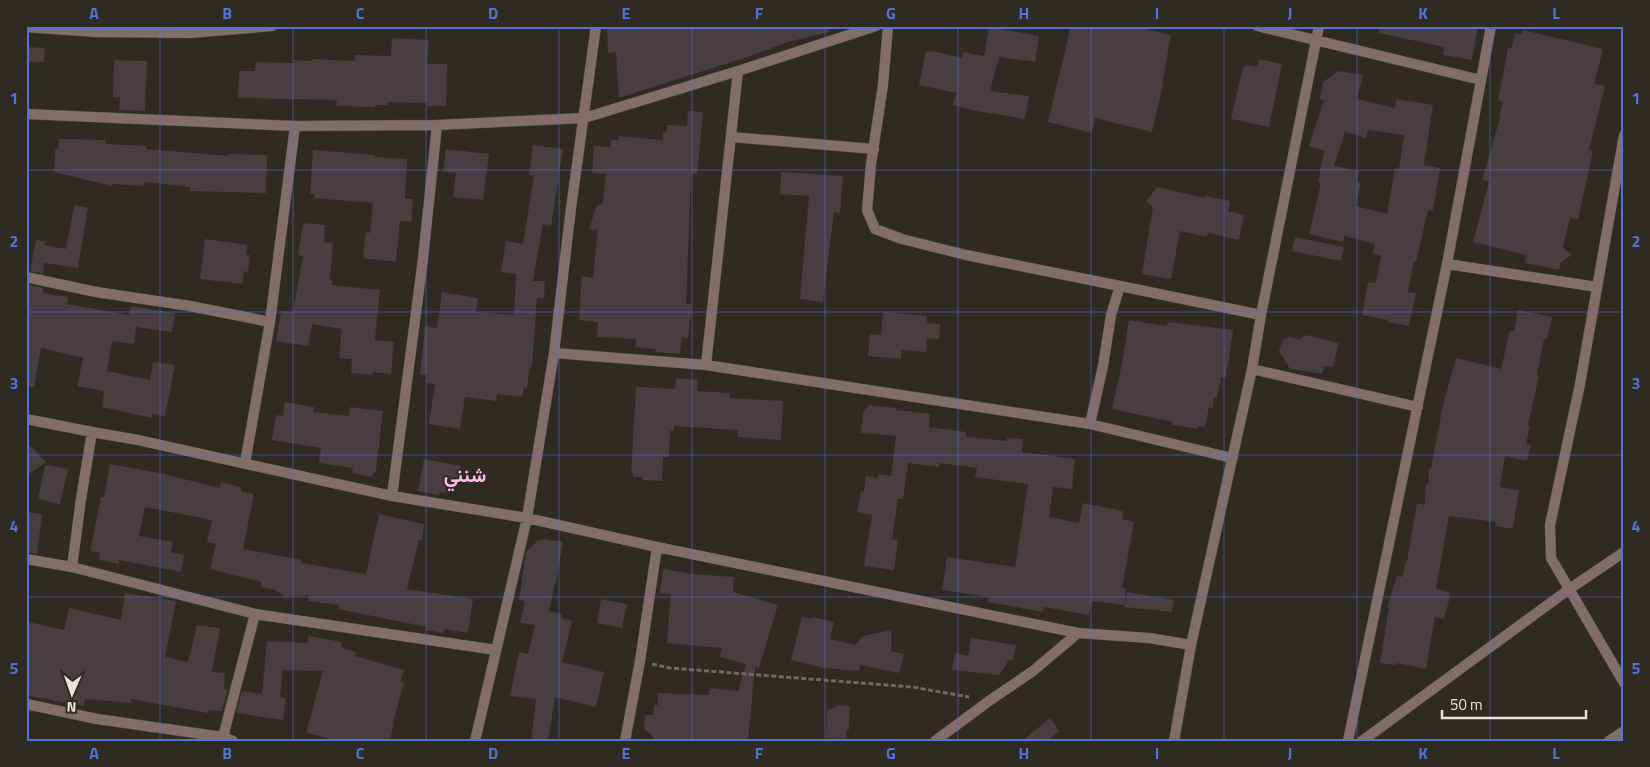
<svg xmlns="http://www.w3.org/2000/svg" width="1650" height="767" font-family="'Titillium Web',Vazirmatn,sans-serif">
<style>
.building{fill:#483d41;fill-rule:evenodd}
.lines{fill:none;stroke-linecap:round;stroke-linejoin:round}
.street-casing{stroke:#4c4840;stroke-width:11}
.path{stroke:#6e6a63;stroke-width:3;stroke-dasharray:5 2.5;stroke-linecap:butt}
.street{stroke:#826d6b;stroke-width:10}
.grid{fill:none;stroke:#5074da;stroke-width:1;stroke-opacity:0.55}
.labels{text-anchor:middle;stroke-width:4;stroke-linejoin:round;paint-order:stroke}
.district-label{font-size:20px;font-weight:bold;fill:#febbed;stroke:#2f2a22}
.neatline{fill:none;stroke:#5074da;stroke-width:2}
.grid-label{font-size:16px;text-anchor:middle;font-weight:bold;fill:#5074da}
</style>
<rect width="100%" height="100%" fill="#2f2a22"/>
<path class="building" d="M607,26h221l1,6 -41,10 -41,15 -128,41 -3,-46 -8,1z
M1071,26h63l37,9 -9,50h1l-11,47 -57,-14 -3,15 -44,-11z
M1379,26h99l-6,34 -29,-5 1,-8 -65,-14z
M989,27l50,9 -4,26 -36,-5 -9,34 39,5 -4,23 -49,-8 -23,-6 3,-12 -37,-8 7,-34 5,1 1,-1 30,7 1,-6 21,4z
M1523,30l80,19 -9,35 11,2 -16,64 4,1 -15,68 -8,-1 -7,29 9,8 -11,7 -2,8 -34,-7 1,-8 -53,-13 16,-60 -7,-2 18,-62h-1l4,-16 -5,-2 10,-52 3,1 4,-16 7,1z
M392,38l37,2 -2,24h20l-1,42h-19v-3l-39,-1v3h-13v2l-39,-1 1,-6 -99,-2 1,-27h16l1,-9 38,1v-3l18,1v-2l43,2v-6l36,1z
M26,47l19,1 -1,14h-18z
M1259,59l23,5 -13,63 -38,-8 12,-52h2v-2l12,2z
M114,60l33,1 -2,50 -26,-1 1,-13h-7z
M1338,71l25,4 -6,24 38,9 1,-9 37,6 -9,60 16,3 -7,43 -5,-1 -12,52 -2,-1 -6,31 8,1 -7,33 -21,-4v-2l-26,-5 6,-33 8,1 5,-27 -8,-2 2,-10 -31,-8 -1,6 -34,-8 12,-51 -3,-1 6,-31 -15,-5 15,-46 -4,-1 3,-17zM1368,130l36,5 -5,34 -4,-1 -8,46 -31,-8 5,-24 -4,-1 2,-10 -25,-5 11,-34 21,6z
M688,111l15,1 -6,62h-6l-5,130h6l-4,34 -6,-1 -2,17 -25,-2 1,-3 -21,-2 1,-8 -39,-2 1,-15 -19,-2 3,-44 11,2 5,-48 -9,-1 7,-22 7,-4 3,-29 -14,-1 2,-27 16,1 1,-7h7v-4l44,4 1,-8 4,1v-8l20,1z
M59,139l47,1 -1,4 41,2v3l82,7v-2l39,1 -1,38 -76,-2 1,-4 -47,-5v4l-32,-2v2l-58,-14 1,-23h3z
M533,145l30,4 -12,77 -8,-2 -10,57h12l-1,17h-7l-5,69h-2l-3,21 -3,-1 -2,10 -25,-3 -1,7 -31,-4 -5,32 -31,-5 6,-40 -9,-1 1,-8 -7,-1 5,-48 12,2 5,-36 36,6 -2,14 38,3 2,-41 -15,-2 5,-31 17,3 11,-68 -5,-1z
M446,149l43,5 -6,46 -30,-3 3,-24 -13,-1z
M313,150l62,5v2l32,2 -2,40h8l-2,23 -11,-1 -4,41 -33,-4 3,-26 4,1 3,-30 -59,-5v-4h-4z
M781,172l62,4 -3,37 -6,-1 -11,90 -23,-3 9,-103 -29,-2z
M1157,187l48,11v-2l25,5 -2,10 16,4 -5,25 -31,-7 -1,4 -27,-6 -9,48 -29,-5 11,-67 -7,-6z
M74,205l14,3 -10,60 -34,-5 -1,11 -13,-3 6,-31 9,1 -1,4 22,4z
M303,223l22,2 -1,17 9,1 -3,37 3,1 -1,4 48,5 -5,50 19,2 -3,32 -18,-2v3l-22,-2 1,-14 -13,-1 3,-29 -30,-5 -4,22 -32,-5 5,-30 12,1 10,-56 -5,-1z
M1295,237l49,10 -3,14 -49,-10z
M205,239l42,6 -1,10h4l-2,17 -4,-1 -2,13 -42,-5z
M27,284l16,4v5l25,4 -1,7 62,11 2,-9 44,7 -3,19 -36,-5 -2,17 -22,-3 -5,30 43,9 3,-18 22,3 -10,51 -13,-2v4l-50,-11 2,-16 -27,-5 6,-28 -42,-10 -7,39 -8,-1z
M1518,310l34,7 -5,22h-3l-7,36 2,1 -11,49 2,1 -4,18 5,1 -4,16 -22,-5 -5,31 19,3 -6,39 -18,-3 1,-4 -47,-6 -13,73 15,4 -7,26 -9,-3 -9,53 -30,-6v2l-16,-2 9,-56h-2l10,-31 5,1 4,-16 1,1 10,-59 8,2 1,-22 3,1v-16h2l12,-63 13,-47 45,11 9,-39 4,1z
M883,312l44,4 -1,7 14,1 -1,15 -12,-1 -1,14 -25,-2v9l-33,-3 2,-22 11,1z
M1129,320l38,6 1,-4 65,8 -7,48 -5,-1 -4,21 -3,-1 -1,11 -4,-1 -4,20 -7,-1v3l-26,-4 1,-3 -61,-13 10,-46z
M1306,335l33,8 -6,24 -9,-1 -2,8 -32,-5 -11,-18 4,-12 8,-2 8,3z
M676,378l22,2 -1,11 32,2v5l54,3 -2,39 -43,-3v-7l-64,-4 -1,5h-3l-1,26h-6l-1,24 -20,-1v-3h-9v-4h-2l5,-86 39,2z
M285,402l29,5 -1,5 36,4 1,-9 33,4 -7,60 -5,6 -19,-4 1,-5 -34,-5 2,-15 -49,-8 4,-25 7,1z
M869,405l27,3v2l34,4 -1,13 37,5v5l41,4v-3l16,1 -1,13 53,7 -3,30 -19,-2 -4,30 30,6 4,-20 40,8 -1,8 12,3 -12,66 4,1 -2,16 -32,-4 -3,14 -45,-8 -1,5 -55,-10 1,-5 -47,-7 5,-33 68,10 13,-83 -53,-7 2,-9 -38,-5v4l-31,-4 -5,36h-5l-6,40 6,1 -4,30 -30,-4 8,-51 -15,-3 4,-21h3l2,-15 12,2v-4l13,2 5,-40 -35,-3 2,-21z
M26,441l20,21 -20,14z
M424,459l37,7 -3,16 -8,-2 -3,13 -8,-1v3l-21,-4z
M110,464l54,10 56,14 1,-6 20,5v4l13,3 -11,55 59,11 -1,3 65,11 13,-60 45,10 -2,16h-3l-12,49 66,10 -5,34 -23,-4 -1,4 -18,-3 1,-3 -89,-18 1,-4 -31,-4 1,-6 -24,2 -10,-7 -14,-3 1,-5 -52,-13 6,-25 -9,-2 5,-22 -67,-13 -6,29 34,6 -2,10 13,3 -3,17 -62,-12v4l-20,-4 1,-7 -10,-2 11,-54h3z
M45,465l23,4 -8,35 -22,-5z
M26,512l16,2 -5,40 -11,-2z
M544,539l19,3 -7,41h-1l-6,28 13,3 -1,4 11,3 -10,41 42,10 -8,35 -41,-10 -7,44h-17l5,-42 -26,-3 9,-44 9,2 7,-29 -15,-2 5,-22 -6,-1 7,-48 12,-12z
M663,569l30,5 41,3 -1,15 45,13 -19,63 -4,-1 -7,74h-91l-13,-13 1,-13h9v-10h4v-12l51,2 1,-7 28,3 8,-27 -26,-7 2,-9 -55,-5 4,-49 -11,-1z
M1127,592l47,8 -2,12 -48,-5z
M125,593l51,8 -11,56 23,5 9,-37 23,3 -8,44 13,1 -1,16h4l-6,22 -14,-1v3l-77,-14v4l-46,-4 -1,7 -54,-10 -4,-2v-53h2l1,-19 35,8 5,-22 52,12z
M601,599l26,5 -5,24 -25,-5z
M802,617l10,2v-2l22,5 -4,17 25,6 8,-9 28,-6v21l13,3 -5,19 -39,-8 -1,6 -35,-3 -33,-8z
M309,636l33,6 -1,6 15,4 -1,4 49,14 -4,12 4,1 -11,39h1l-4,19h-63l1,-3 -22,-5 17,-62 -40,-1 -3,27 6,1 -3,22 -47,-7 6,-22 20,3 5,-53 40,2z
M971,638l45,7 -3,15h-4l-10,15 -47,-5 3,-17 13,3z
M838,705l12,1 -1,24 -3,-1v10l-20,-1 1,-27z
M1050,718l9,13 -12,10h-25z"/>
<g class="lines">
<defs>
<path id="street" d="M888,26l-5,59 -12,79 -4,46 8,19 27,10 64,16 154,31
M1257,26l224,54
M26,27l69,5 95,1 82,-7
M26,114l269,12 142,-1 147,-7 154,-47 138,-45
M1624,135l-44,249 -30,141 1,33 73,125
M731,137l143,12
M1447,264l150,23
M26,277l70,15 94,14 80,16
M554,353l152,12 384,59 13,-58 8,-51 9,-29 141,29
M706,365l32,-294
M1252,369l166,38
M26,419l66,13 46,8 254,56 135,22 130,29 421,86 71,5 42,7
M1090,424l142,34
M92,432l-11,67 -9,68 183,47 241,36
M245,463l25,-141 25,-196
M392,496l31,-237 14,-134
M26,559l46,8
M26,704l71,15 126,18 10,4
M223,737l32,-123
M475,741l52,-223 27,-165 17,-145 25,-182
M625,741l15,-80 17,-114
M935,741l54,-40 44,-30 45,-38
M1174,741l17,-96 61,-276 9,-54 58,-289
M1348,741l99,-477 44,-238
M1362,741l206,-151 56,-38
M1609,741l15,-10"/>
</defs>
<use href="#street" class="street-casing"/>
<path class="path" d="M652,664l18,4 242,19 57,10"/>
<use href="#street" class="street"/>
</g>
<path class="grid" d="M160,26v715M293,26v715M426,26v715M559,26v715M692,26v715M825,26v715M958,26v715M1091,26v715M1224,26v715M1357,26v715M1490,26v715M26,170h1598M26,312h1598M26,455h1598M26,597h1598"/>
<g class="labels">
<g class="district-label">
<text x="465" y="482">شنني</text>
</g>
</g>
<rect width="1650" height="767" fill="none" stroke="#2f2a22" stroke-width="55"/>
<g transform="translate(72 694) rotate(182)" stroke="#2f2a22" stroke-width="4" paint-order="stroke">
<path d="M0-4L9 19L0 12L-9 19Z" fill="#e7e4df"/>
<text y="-8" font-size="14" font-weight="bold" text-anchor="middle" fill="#e7e4df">N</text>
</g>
<path d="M1442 710v8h144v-8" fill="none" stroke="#e7e4df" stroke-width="2.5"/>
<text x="1450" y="710" font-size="15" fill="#e7e4df" stroke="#2f2a22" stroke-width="4" paint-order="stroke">50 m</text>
<rect x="28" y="28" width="1594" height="712" class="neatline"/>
<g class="grid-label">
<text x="94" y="19">A</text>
<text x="227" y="19">B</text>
<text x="360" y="19">C</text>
<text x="493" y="19">D</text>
<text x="626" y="19">E</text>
<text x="759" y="19">F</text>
<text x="891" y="19">G</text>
<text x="1024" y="19">H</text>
<text x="1157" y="19">I</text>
<text x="1290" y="19">J</text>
<text x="1423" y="19">K</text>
<text x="1556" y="19">L</text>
<text x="14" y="104">1</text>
<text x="1636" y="104">1</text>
<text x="14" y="247">2</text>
<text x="1636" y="247">2</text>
<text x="14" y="389">3</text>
<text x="1636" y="389">3</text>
<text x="14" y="532">4</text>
<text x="1636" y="532">4</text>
<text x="14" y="674">5</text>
<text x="1636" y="674">5</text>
<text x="94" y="759">A</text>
<text x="227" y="759">B</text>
<text x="360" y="759">C</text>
<text x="493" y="759">D</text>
<text x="626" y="759">E</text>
<text x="759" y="759">F</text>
<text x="891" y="759">G</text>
<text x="1024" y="759">H</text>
<text x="1157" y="759">I</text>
<text x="1290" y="759">J</text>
<text x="1423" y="759">K</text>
<text x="1556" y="759">L</text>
</g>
</svg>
